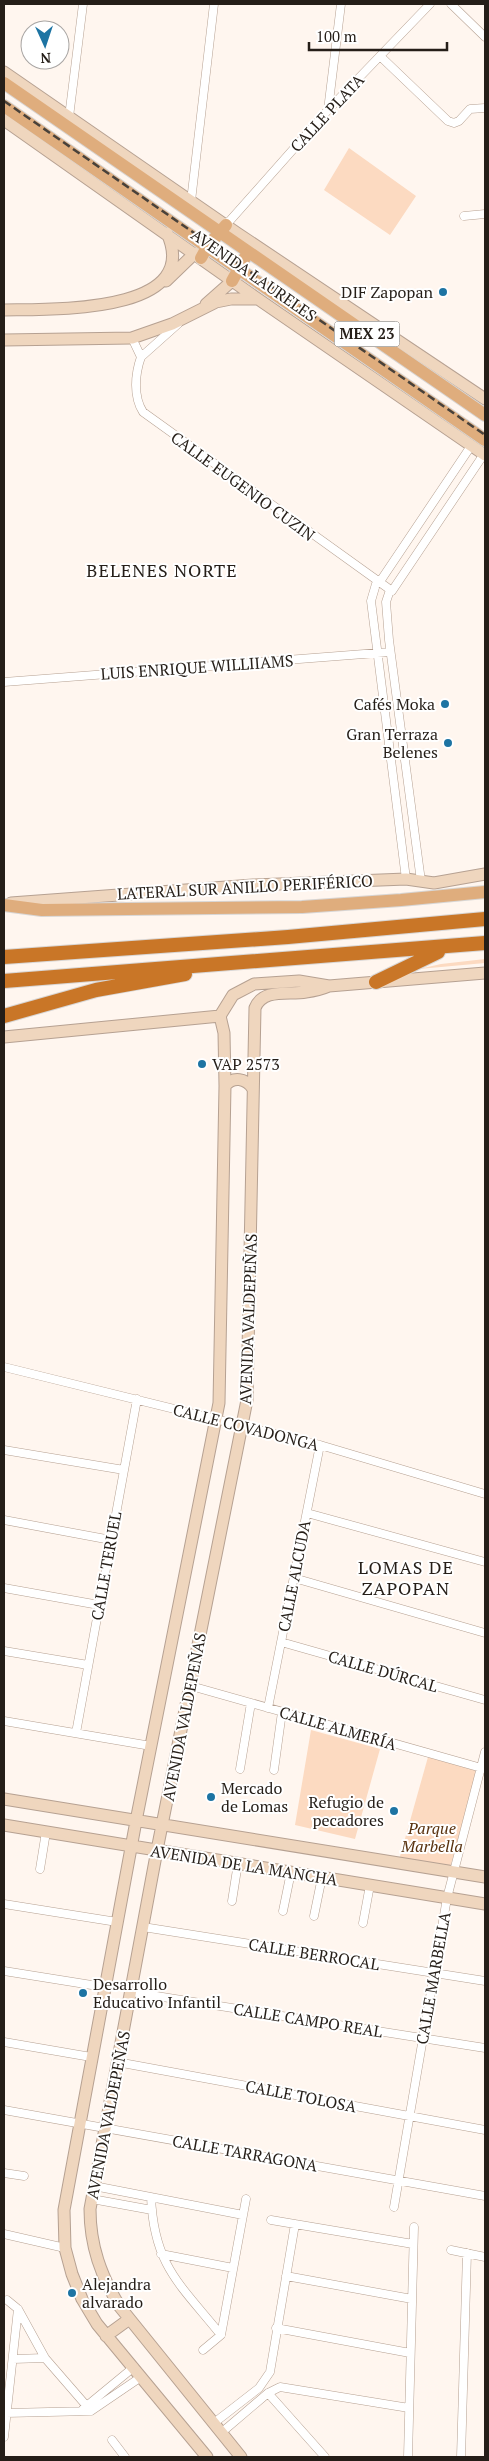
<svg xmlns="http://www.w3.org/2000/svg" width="489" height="2461" font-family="'PT Serif',serif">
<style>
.green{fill:#fcdac1}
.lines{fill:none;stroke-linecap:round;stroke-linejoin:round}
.street-casing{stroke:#b6a192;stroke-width:9}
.secondary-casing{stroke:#b6a192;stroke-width:13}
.primary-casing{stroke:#d8d6d5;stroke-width:14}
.highway-casing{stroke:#d8d6d5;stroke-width:16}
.street{stroke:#fff;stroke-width:8}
.secondary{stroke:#efd6be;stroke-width:11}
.primary{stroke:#dfad7d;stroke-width:12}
.highway{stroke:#c97627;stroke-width:14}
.rail{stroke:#48413a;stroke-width:2.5;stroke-dasharray:8 4;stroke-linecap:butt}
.poi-dot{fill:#1d74a3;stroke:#fff;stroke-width:2}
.labels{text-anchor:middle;stroke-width:4;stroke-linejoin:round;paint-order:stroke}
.shield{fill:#fff;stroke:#66625d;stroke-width:1}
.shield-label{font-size:15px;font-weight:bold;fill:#251e18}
.street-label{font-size:16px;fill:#251e18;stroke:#fff}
.poi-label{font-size:16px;fill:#251e18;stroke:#fff;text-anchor:end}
.park-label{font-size:16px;font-style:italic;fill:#58310e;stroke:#fff}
.neighbourhood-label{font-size:18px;letter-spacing:1px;fill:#251e18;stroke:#fff}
</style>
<rect width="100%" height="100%" fill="#fff6ef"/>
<path class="green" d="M349,148l67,48 -26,39 -66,-45z
M485,959v4l-66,6 22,-5z
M311,1730l69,19 -25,90 -60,-14z
M428,1757l49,13 -27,98 -51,-8z"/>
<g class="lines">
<defs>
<path id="street" d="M451,4l34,33
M380,56l68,65 6,2 5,-2 11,-12 15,-1
M328,110l13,-106
M69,117l14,-113
M191,201l23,-197
M464,216l21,-2
M226,225l102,-115 102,-106
M178,324l-37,33c-6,17 -8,39 2,55l249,179
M132,338l9,19
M4,682l386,-30
M406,879l-35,-278 5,-17 3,-1 92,-137
M421,881l-32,-241 -3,-38 4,-12 2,1 92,-137
M4,1367l316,78 165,49
M4,1450l120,20
M307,1513l178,49
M4,1520l107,20
M294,1578l191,55
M4,1588l95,17
M281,1642l204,58
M4,1651l84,14
M191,1686l294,83
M268,1708l52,-263
M4,1721l147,25
M76,1733l61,-334
M240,1769l11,-66
M274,1770l8,-58
M40,1869l6,-37
M232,1901l6,-38
M4,1904l113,18
M283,1911l8,-39
M314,1916l8,-39
M363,1923l7,-38
M143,1927l342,54
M4,1971l100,16
M131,1992l354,56
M4,2042l87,15
M117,2062l368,68
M4,2110l481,86
M4,2173l20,3
M94,2186l149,29
M151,2197c3,69 29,87 70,138
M92,2199l60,11
M394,2207l53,-309 38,-146
M271,2220l142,24
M4,2234l61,14
M451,2250l34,7
M161,2254l72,14
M286,2276l126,23
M7,2300l11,9 27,49 46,53
M276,2328l134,25
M203,2350l18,-15 25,-136
M13,2359l32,-1
M268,2393l57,64
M83,2409l51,-42
M6,2413l85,-2 50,-34
M214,2423l45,-35 11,-16 25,-148
M221,2433l47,-40 12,-6 129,21
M4,2437l14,-128
M112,2440l13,17
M408,2457l6,-230
M461,2457l6,-204"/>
<path id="secondary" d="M4,72l233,161 248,166
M4,120l254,179 227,156
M166,281l29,-28
M206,304l26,-23
M4,310c44,-1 200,5 163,-77
M4,340l128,-2 40,-14 44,-22 15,-3h25
M11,903l242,-18 153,-6 28,4 51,-9
M220,1016l13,-21 21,-11 45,-3 30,5 156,-13
M4,1037l216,-21
M225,1086c8,-10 21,-8 28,3
M4,1799l481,78
M4,1825l481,79
M106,2336l22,-16
M207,2457l-110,-133 -15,-25 -10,-25 -7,-26 -1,-38 72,-389 83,-418 6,-317 -1,-53 -4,-17
M241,2457l-121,-150c-19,-31 -30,-61 -30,-98l67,-359 90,-450 8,-392c8,-20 33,-13 51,-16 8,-1 16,-3 23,-6"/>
<path id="primary" d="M4,83l481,332
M4,106l481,334
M201,258l6,-11 19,-22
M232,281l16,-29
M4,905l38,5 260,-3 99,-7 84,-8"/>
<path id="highway" d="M4,957l284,-20 197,-18
M4,981l481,-38
M376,982l62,-30
M4,1016l92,-26 89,-16"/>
</defs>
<use href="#street" class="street-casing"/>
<use href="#secondary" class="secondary-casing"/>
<use href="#primary" class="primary-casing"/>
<use href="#highway" class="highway-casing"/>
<use href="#street" class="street"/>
<use href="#secondary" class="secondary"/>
<use href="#primary" class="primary"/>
<use href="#highway" class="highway"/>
<path class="rail" d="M4,101l481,334"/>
</g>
<g class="poi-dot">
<circle cx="443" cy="292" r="5"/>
<circle cx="445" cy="704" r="5"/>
<circle cx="448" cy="743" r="5"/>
<circle cx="202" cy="1064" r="5"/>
<circle cx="211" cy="1797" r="5"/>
<circle cx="394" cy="1811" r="5"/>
<circle cx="83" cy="1993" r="5"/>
<circle cx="72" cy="2293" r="5"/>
</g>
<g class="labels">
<rect class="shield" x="334.5" y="321.5" width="65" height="25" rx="4"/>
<g class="shield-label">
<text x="367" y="339">MEX 23</text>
</g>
<g class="street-label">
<text transform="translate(327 113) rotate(-47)" y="6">CALLE PLATA</text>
<text transform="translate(254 275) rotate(35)" y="6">AVENIDA LAURELES</text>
<text transform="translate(243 486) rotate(36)" y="6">CALLE EUGENIO CUZIN</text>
<text transform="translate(197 667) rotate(-4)" y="6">LUIS ENRIQUE WILLIIAMS</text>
<text transform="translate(245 887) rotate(-3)" y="6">LATERAL SUR ANILLO PERIFÉRICO</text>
<text transform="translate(248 1319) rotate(-88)" y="6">AVENIDA VALDEPEÑAS</text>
<text transform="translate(246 1427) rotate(14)" y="6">CALLE COVADONGA</text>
<text transform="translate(106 1566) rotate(-80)" y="6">CALLE TERUEL</text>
<text transform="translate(294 1576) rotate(-79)" y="6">CALLE ALCUDA</text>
<text transform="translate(383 1671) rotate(16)" y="6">CALLE DÚRCAL</text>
<text transform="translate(184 1717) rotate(-79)" y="6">AVENIDA VALDEPEÑAS</text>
<text transform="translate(338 1728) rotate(16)" y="6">CALLE ALMERÍA</text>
<text transform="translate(244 1865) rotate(9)" y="6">AVENIDA DE LA MANCHA</text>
<text transform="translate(314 1954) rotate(9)" y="6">CALLE BERROCAL</text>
<text transform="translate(433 1978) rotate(-80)" y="6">CALLE MARBELLA</text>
<text transform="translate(308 2020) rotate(9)" y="6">CALLE CAMPO REAL</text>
<text transform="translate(301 2096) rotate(11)" y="6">CALLE TOLOSA</text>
<text transform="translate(108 2115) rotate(-79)" y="6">AVENIDA VALDEPEÑAS</text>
<text transform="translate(245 2153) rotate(10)" y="6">CALLE TARRAGONA</text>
</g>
<g class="poi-label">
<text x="433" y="298">DIF Zapopan</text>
<text x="435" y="710">Cafés Moka</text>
<text x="438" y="740">Gran Terraza<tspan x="438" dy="18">Belenes</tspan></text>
<text x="212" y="1070" text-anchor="start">VAP 2573</text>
<text x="221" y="1794" text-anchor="start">Mercado<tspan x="221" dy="18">de Lomas</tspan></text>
<text x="384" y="1808">Refugio de<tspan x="384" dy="18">pecadores</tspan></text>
<text x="93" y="1990" text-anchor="start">Desarrollo<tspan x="93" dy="18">Educativo Infantil</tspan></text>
<text x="82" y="2290" text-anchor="start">Alejandra<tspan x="82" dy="18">alvarado</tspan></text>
</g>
<g class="park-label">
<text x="432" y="1834">Parque<tspan x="432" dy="18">Marbella</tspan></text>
</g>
<g class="neighbourhood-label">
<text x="162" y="577">BELENES NORTE</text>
<text x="406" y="1574">LOMAS DE<tspan x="406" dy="21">ZAPOPAN</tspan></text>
</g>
</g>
<rect width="489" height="2461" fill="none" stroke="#251e18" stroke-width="10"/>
<g transform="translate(45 45) rotate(177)"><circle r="24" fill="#ffffff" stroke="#a8a5a3"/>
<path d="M0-4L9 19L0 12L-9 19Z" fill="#1d74a3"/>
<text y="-8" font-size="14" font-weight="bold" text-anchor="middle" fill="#251e18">N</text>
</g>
<path d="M309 42v8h138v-8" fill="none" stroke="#251e18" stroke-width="2.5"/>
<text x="316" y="42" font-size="15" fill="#251e18" stroke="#ffffff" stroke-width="4" paint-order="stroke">100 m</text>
</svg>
